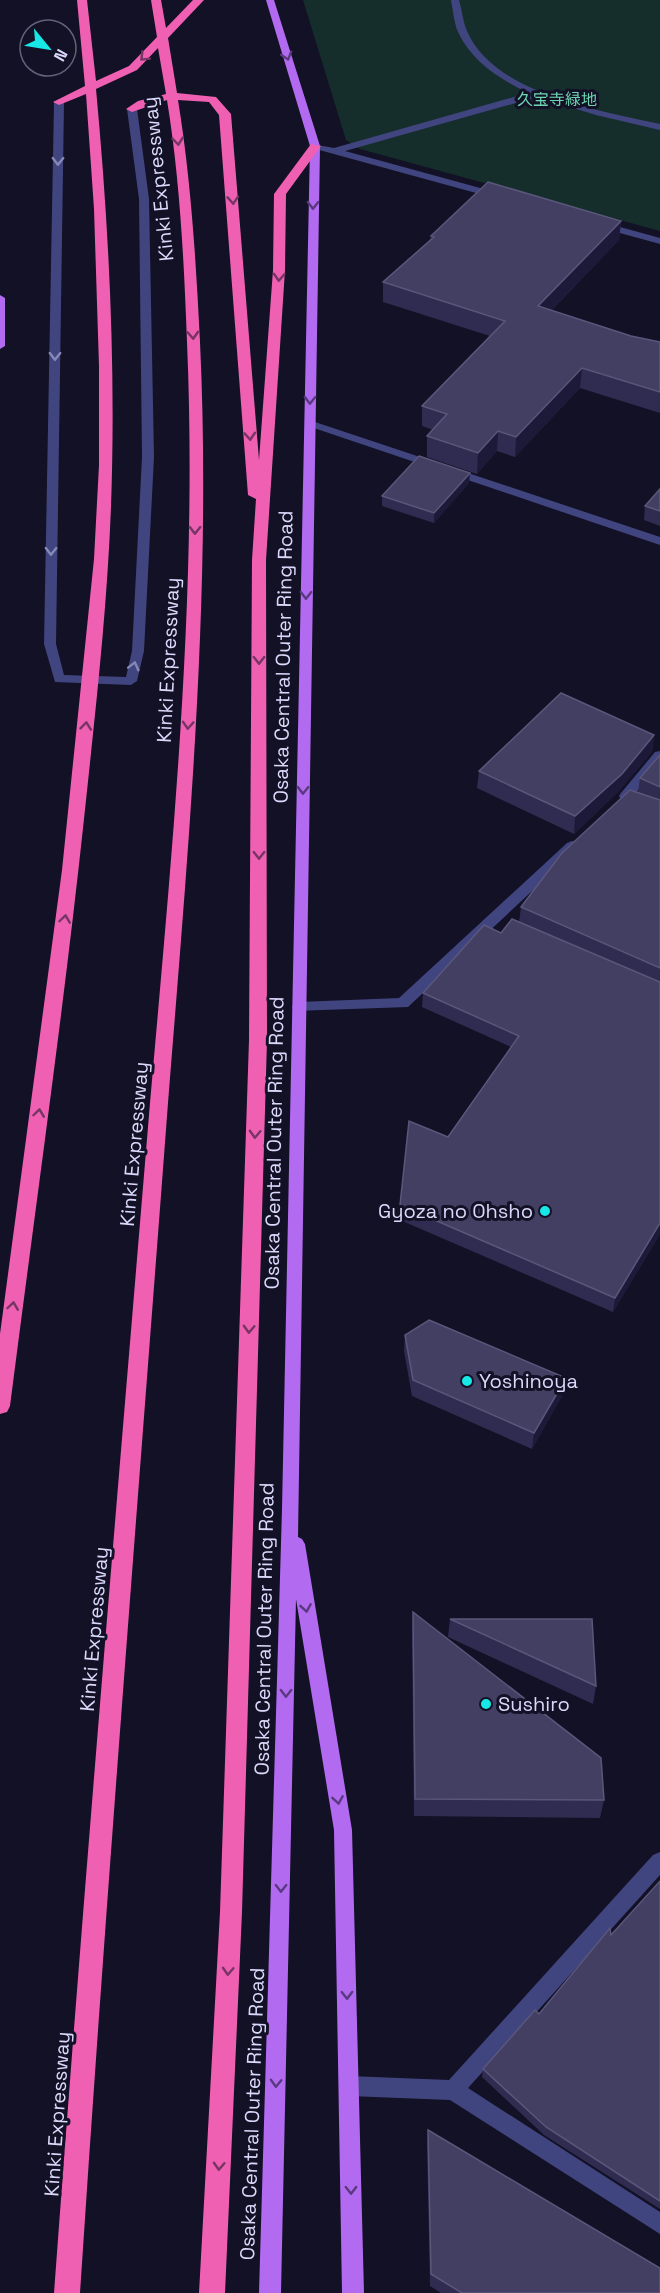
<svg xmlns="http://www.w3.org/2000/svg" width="660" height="2293" font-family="'Space Grotesk','Noto Sans JP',sans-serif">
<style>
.green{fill:#152e2b}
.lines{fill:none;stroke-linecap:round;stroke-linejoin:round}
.minor{fill:#41457f;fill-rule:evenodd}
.major{fill:#b26bf0;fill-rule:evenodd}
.highway{fill:#ef60b2;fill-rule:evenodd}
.wall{fill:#302c51}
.shaded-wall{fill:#1d1938}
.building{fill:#423f63;stroke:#5a577b;stroke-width:1.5}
.oneway{stroke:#5b3980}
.oneway2{stroke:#763564}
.oneway3{stroke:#8688b7}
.poi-dot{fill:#18e7e8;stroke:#131125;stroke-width:2}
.labels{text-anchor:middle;stroke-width:6;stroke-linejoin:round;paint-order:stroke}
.far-park-label{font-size:16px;fill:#6cd4b0;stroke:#131125}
.street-label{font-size:20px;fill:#dad9fb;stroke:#131125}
.poi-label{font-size:20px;fill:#dad9fb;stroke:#131125;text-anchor:start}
</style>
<rect width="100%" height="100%" fill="#131125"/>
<path class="green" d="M303,0h357v231l-300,-82 -14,-9z"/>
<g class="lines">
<path class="minor" d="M451,0h8c3,10 4,22 8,31 27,63 134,80 193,93v6l-64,-15 -59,-18 -192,54 157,43v4l-4,1 -186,-51v-4l22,4 194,-55c-28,-14 -56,-31 -70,-61 -4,-9 -5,-22 -7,-32z
M59,99l5,3 -8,542 8,31 62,2 6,-26 10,-194 -3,-258 -12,-90 5,-3 5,3 12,90 5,258 -10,194 -7,30 -6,4 -76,-3 -11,-38 10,-542z
M602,222l58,16v6l-62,-17v-4z
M309,420l351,117v8l-355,-120v-4z
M660,751v13l-29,35h-10l-2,-3 2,-3 34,-41z
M572,841l5,2 2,3 -2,3 -169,158 -114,4 -2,-4 2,-4 5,-1 100,-4 168,-155z
M660,1852v23l-192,213 192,124v22l-210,-134 -101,-4 -7,-3 -3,-7 3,-7 7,-3 100,4 204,-225z"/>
<path class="major" d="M266,0h8l46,146 -22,1391 4,2 3,5 47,286 12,463h-22l-8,-463 -38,-231 -15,694h-22l23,-784 28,-1363z
M0,295l5,3v48l-5,3z"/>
<path class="highway" d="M77,0h10l9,81 33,-15 28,-29 -6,-37h10l5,28 27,-28h11l-36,38 9,55 39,4 15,17 28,346 14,-190 1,-76 37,-50 10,2 -35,48 -1,76 -19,290 1,480 -25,872 -17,381h-26l21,-381 29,-872 3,-480 4,-61 -8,-4 -29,-380 -10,-13 -31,-2c13,80 18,161 22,242 12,254 -12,508 -32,761 -30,397 -62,793 -88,1190h-26c29,-397 63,-793 96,-1190 22,-253 48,-507 37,-761 -3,-80 -7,-162 -20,-242l-35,12 -6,-3 12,-8 28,-7 -8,-46 -21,22 -41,19c13,139 20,279 15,418 -4,105 -16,208 -27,312 -21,196 -49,391 -74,587l-3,6 -7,2v-80l62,-464 32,-311 5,-94v-99l-5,-157 -8,-115 -27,11 -6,-3 32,-16z"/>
</g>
<path class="wall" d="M621,221l-2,19 -68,71 80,25 29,6v71l-80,-25 -65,69 -18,-6 -20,23 -50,-17v-21l6,-6 -11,-4v-20l68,-70 -107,-34v-20l47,-42 1,-4z
M469,483l-35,40 -52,-17v-10z
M660,489v37l-16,-6 1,-14z
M654,735l-2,17 -33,39 -45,43 -97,-46 2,-17z
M660,755v479l-47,78 -213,-92v-15l111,-158 -89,-40 1,-14 78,-60 18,-11 2,-15 117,-115 2,-14z
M405,1335l161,43 -3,16 -31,55 -120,-53 -8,-45z
M413,1612l191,188 -4,18 -186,-2 -2,-185z
M450,1619l146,67 -3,18 -145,-67z
M660,1881v328l-116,-74 -62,-58 1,-8 56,-55z
M428,2130l232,163h-219l-11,-7 -3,-142z"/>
<path class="shaded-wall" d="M621,221l-2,19 -83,86 2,-20z
M582,368l-2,20 -65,69 1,-20z
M498,431l-1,20 -20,23 1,-21z
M470,473l-1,10 -35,40v-10z
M654,735l-2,17 -33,39 -45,43 1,-18z
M660,1223v11l-47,78 2,-14z
M566,1378l-3,16 -31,55 2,-16z"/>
<path class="building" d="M488,182l133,39 -83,85 93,30 29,6v50l-78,-24 -66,69 -18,-6 -20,22 -51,-17 20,-22 -25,-8 83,-85 -122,-39 51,-45 -3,-1z
M419,456l51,17 -36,40 -52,-17z
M660,489v22l-15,-5z
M561,693l93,42 -32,39 -47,42 -96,-45z
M660,755v32l-20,-9z
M630,790l30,10v168l-139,-61 41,-54z
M512,919l148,63v241l-45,75 -215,-93 9,-84 39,16 71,-101 -96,-43 61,-68 17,8z
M429,1320l137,58 -32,55 -121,-53 -8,-45z
M413,1612l188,146 3,42 -189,-1z
M450,1619h142l4,67z
M660,1881v320l-114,-74 -63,-58 52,-59 4,4 71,-86 1,7z
M428,2130l232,138v25h-198l-31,-19z"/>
<defs><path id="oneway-chevron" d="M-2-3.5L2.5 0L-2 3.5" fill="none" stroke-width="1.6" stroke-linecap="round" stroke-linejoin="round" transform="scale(1.5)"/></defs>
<g class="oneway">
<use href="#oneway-chevron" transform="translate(287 56) rotate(73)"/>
<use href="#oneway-chevron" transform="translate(313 205) rotate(91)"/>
<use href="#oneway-chevron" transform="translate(310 400) rotate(91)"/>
<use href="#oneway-chevron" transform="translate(306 595) rotate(91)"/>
<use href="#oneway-chevron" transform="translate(303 790) rotate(91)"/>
<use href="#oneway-chevron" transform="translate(306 1608) rotate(81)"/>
<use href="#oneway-chevron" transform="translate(286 1693) rotate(91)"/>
<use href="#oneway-chevron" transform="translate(338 1800) rotate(81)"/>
<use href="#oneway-chevron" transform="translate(281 1888) rotate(91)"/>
<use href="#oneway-chevron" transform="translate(347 1995) rotate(89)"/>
<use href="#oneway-chevron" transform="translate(276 2083) rotate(92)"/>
<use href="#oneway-chevron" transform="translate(351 2190) rotate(89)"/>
</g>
<g class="oneway2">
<use href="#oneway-chevron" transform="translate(144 57) rotate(135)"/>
<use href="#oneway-chevron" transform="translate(178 141) rotate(84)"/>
<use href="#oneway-chevron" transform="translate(233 200) rotate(86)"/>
<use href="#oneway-chevron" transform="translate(279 277) rotate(93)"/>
<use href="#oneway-chevron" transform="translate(193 335) rotate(87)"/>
<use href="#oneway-chevron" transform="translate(250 436) rotate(86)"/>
<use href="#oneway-chevron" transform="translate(195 530) rotate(91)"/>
<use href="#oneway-chevron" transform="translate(259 660) rotate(90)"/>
<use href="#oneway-chevron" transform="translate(188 725) rotate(94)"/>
<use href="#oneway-chevron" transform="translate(86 726) rotate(-84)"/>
<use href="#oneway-chevron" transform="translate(259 855) rotate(90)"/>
<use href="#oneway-chevron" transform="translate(65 919) rotate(-82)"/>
<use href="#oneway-chevron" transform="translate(39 1113) rotate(-82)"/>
<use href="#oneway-chevron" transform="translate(255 1134) rotate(92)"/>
<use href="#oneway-chevron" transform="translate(13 1306) rotate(-82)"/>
<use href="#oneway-chevron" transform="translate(249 1329) rotate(92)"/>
<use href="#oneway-chevron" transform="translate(228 1971) rotate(93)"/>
<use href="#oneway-chevron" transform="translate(219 2166) rotate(93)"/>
</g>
<g class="oneway3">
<use href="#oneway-chevron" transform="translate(58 161) rotate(91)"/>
<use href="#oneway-chevron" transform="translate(55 356) rotate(91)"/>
<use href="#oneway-chevron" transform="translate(51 551) rotate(91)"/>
<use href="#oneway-chevron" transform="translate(134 666) rotate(-76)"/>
</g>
<g class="poi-dot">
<circle cx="545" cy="1211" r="6"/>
<circle cx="467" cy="1381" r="6"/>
<circle cx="486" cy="1704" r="6"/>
</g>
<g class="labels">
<g class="far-park-label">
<text x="557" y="105">久宝寺緑地</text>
</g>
<g class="street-label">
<text transform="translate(158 179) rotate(-96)" y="7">Kinki Expressway</text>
<text transform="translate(283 657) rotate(-89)" y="7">Osaka Central Outer Ring Road</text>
<text transform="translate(168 660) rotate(-87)" y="7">Kinki Expressway</text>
<text transform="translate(274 1143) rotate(-89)" y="7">Osaka Central Outer Ring Road</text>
<text transform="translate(134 1144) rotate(-85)" y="7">Kinki Expressway</text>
<text transform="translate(94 1629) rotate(-85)" y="7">Kinki Expressway</text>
<text transform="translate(264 1629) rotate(-89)" y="7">Osaka Central Outer Ring Road</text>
<text transform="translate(57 2114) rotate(-86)" y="7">Kinki Expressway</text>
<text transform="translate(252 2114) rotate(-88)" y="7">Osaka Central Outer Ring Road</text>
</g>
<g class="poi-label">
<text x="533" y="1218" text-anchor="end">Gyoza no Ohsho</text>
<text x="479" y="1388">Yoshinoya</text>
<text x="498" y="1711">Sushiro</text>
</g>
</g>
<g transform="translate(48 48) rotate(120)"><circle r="28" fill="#131125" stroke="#63617b" stroke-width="1.5"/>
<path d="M0-4.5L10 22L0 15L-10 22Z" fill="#18e7e8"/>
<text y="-9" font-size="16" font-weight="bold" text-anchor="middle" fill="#dad9fb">N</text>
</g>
</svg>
